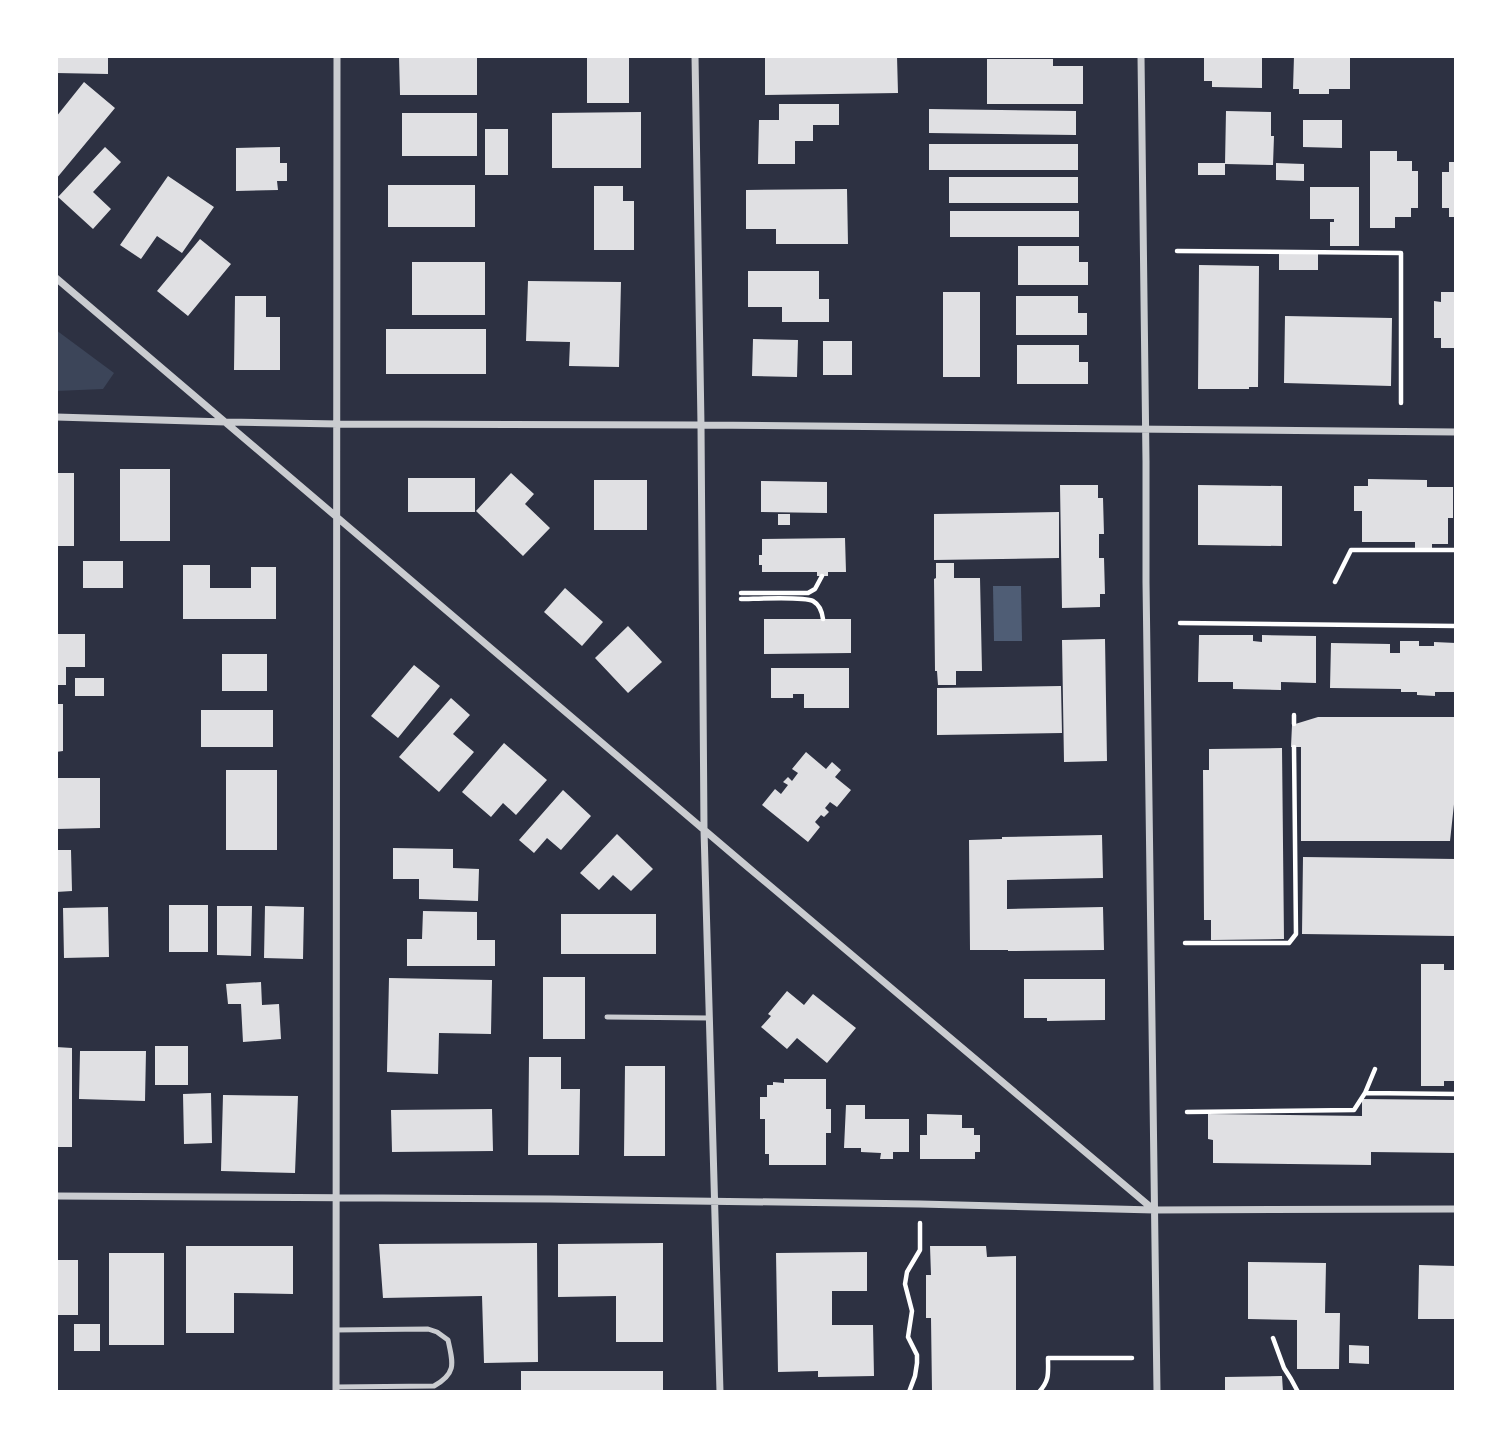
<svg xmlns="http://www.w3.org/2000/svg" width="1512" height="1448" font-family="'DM Sans',sans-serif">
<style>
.green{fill:#3c4559}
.water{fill:#4f5d75}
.building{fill:#e0e0e3}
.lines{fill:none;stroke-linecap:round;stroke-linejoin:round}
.path{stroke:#fff;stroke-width:4.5}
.service{stroke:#caccd0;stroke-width:5}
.minor{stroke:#caccd0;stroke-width:7}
</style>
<rect width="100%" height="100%" fill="#2d3142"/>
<path class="green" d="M56,330l58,43 -11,16 -47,2z"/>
<path class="water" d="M993,586h28l1,55h-28z"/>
<path class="building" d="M56,56h52v18l-52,-1z
M399,56h78v39h-77z
M587,56h42v47h-42z
M765,56h132l1,37 -133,2z
M1204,56h58v32l-50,-1v-6h-8z
M1294,56h56v33h-21v5h-30v-5h-6z
M987,59h66v7h30v38h-96z
M84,82l31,26 -59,71v-62z
M779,104h60v21h-26v16h-18v23h-37l1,-44h20z
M929,109l147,2v24l-147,-2z
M1226,111l45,1v24h3l-1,29 -48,-1z
M641,112v56h-89v-55z
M402,113h75v43h-75z
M1303,120h39v28l-39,-1z
M485,129h23v46h-23z
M929,144h149v26h-149z
M105,147l16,15 -28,30 18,17 -18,20 -35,-32z
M280,147v16h7v18h-10l1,9 -42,1v-43z
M1370,151h27v10h15v10h6v37h-7v9h-16v11h-25z
M1449,162h7v55h-7v-9h-7v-36h7z
M1198,163h27v12h-27z
M1276,163l28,1v17l-28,-1z
M168,176l46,31 -32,46 -25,-17 -16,23 -21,-14z
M949,177h129v26h-129z
M388,185h87v42h-87z
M594,186h29v15h11v49h-40z
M1310,187h49v59h-29v-24h4v-3h-24z
M847,189l1,55h-72v-15h-30v-39z
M950,211h129v26h-129z
M200,239l31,25 -43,52 -31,-25z
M1018,246h61v16h9v23h-70z
M1279,254h39v16h-39z
M412,262h73v53h-73z
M1199,265l60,1 -1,121h-9v2h-51z
M748,271h71v28h10v23h-47v-15h-34z
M528,281l93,1 -2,85 -50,-1 1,-24 -44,-1z
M943,292h37v85h-37z
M1441,292h15v56h-15v-10h-7v-37l7,1z
M235,296h31v21h14v53h-46z
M1016,296h62v17h9v22h-71z
M1285,316l107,2 -1,68 -107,-3z
M386,329h100v45h-100z
M753,339l45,1 -1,37 -45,-1z
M823,341h29v34h-29z
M1017,345h62v17h9v22h-71z
M120,469h50v72h-50z
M56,473h18v73h-18z
M511,473l23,21 -9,10 25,24 -27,28 -47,-45z
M408,478h67v34h-67z
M1368,479l59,1v7h26v31h-5v26h-16v4h-17v-6h-53v-31h-8v-25h14z
M594,480h53v50h-53z
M761,481l66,1v31l-66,-1z
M1060,485h38v13h5l1,36h-5v24h5l1,36h-5v13l-38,1z
M1198,485l84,1v60l-84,-1z
M1059,512v46l-125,2v-46z
M778,514h12v11h-12z
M845,538l1,34h-18v4h-11v-4h-55v-7h-3v-10h3v-16z
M83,561h40v27h-40z
M936,563h18v15h26l2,93h-26v14h-18l-1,-14h-2l-1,-92 2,-1z
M183,565h27v23h41v-21h25v52h-93z
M565,588l38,34 -21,24 -38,-34z
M764,619h87v34l-87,1z
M628,626l34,36 -34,31 -33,-35z
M56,634h29v33h-19v18h-10z
M1199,635h54v6l9,1v-7l54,1v47l-35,-1v8l-48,-1v-7h-35z
M1105,639l2,122 -43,1 -2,-122z
M1400,641h19v5h15v-4l22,1v49h-21v4l-18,-1v-3h-16v-3l-71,-1 1,-45 59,1v9h10z
M222,654h45v37h-45z
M414,665l26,21 -42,52 -27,-22z
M771,668h78v40h-45v-14h-11v4h-22z
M75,678h29v18h-29z
M1061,686l1,47 -125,2v-47z
M451,698l19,17 -17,19 21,18 -35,40 -40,-35z
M56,704h7v47l-7,1z
M201,710h72v37h-72z
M1318,717h138v69l-6,55h-149v-94h-10l1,-22z
M504,743l43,37 -31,35 -13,-12 -12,14 -29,-25z
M1282,748l2,191 -73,1v-20h-7l-1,-150h6v-21z
M806,752l20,17 6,-7 9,8 -6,7 16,13 -14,17 -7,-5 -5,6 4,4 -5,5 -3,-2 -6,7 5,5 -12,15 -46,-37 13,-16 6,5 7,-9 -5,-3 5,-5 4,4 6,-8 -6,-4z
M226,770h51v80h-51z
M56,778h44v50l-44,1z
M563,790l28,26 -30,34 -14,-12 -13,15 -15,-13z
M617,834l36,35 -22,22 -18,-16 -14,15 -19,-17z
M1102,835l1,43 -96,2v29l96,-2 1,43 -96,1v-1h-38l-1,-110 33,-1v-2z
M393,848l60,1v19l26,1 -1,32 -59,-2v-20h-26z
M56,850h15l1,41 -16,1z
M1303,857l153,2v77l-154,-2z
M169,905h39v47h-39z
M217,906h35l-1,50 -34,-1z
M265,906l39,1 -1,52 -39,-1z
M108,907l1,50 -45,1 -1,-50z
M423,911l54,1v28h18v26h-88v-27h15z
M561,914h95v40h-95z
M1421,964h23v6h12v111h-12v5h-23z
M543,977h42v62h-42z
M389,978l103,2 -1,54 -52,-1 -1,41 -51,-2z
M1024,979h81v41l-58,1v-3h-23z
M261,982l1,23 17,-1 2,35 -38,3 -2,-38h-13l-2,-20z
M787,991l17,14 9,-11 43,34 -29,35 -30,-25 -10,11 -26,-22 10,-11 -3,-2z
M155,1046h33v39h-33z
M56,1047l16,1v99h-16z
M80,1051h66l-1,50 -66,-2z
M529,1057h32v32h19l-1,66h-51z
M625,1066h40v90h-41z
M784,1079h42v30h5v24h-5v32h-57v-11h-4v-35h-5v-22h7v-12h6v-3l11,1z
M211,1093l1,50 -28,1 -1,-50z
M223,1095l75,1 -3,77 -74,-2z
M1362,1099l94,1v53l-85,-1v13l-158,-2v-23l-5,-1v-25l154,2z
M846,1105h19v14h44v33h-16v7h-13l1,-6 -20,-1v-4h-17z
M492,1109l1,42 -101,1 -1,-42z
M927,1114l35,1v13h12v7h6v17h-5v7h-55v-24h7z
M537,1243l1,119 -54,1 -2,-67 -99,2 -4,-54z
M663,1243v99h-47v-46l-58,1v-53z
M186,1246h107v48l-59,-1v40h-48z
M930,1246h56l1,11 29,-1v136h-84l-1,-74h-5v-43h5z
M867,1252v39h-35v34h41l1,51 -56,1v-6l-40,1 -2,-119z
M109,1253h55v92h-55z
M56,1260h22v55h-22z
M1248,1262l78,1 -1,50h15l-1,56h-42v-49l-49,-1z
M1419,1265l37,1v53h-38z
M74,1324h26v27h-26z
M1349,1345l20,1v18l-20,-1z
M521,1371h142v21h-142z
M1282,1376l1,16h-58v-15z"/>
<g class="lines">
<path class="path" d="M1177,251l224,2v150
M1335,582l16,-32h105
M741,593h67l7,-4 7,-13
M741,599c12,0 63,-3 72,2 7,4 9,10 10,18
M1180,623l276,3
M1294,715v9
M1185,943h104l7,-9 -2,-187
M1365,1093l10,-24
M1187,1112l167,-2 11,-17 91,1
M1273,1338l11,30 7,11 7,13
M909,1392l6,-16 2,-13v-8l-9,-18 4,-26 -7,-27 2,-12 13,-22v-27
M1039,1392c11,-12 9,-19 9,-34h84"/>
<path class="service" d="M607,1017l102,1
M336,1387l98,-1c23,-13 19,-23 14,-46l-11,-8 -9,-3 -92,1"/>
<path class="minor" d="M695,56l6,369 3,405 16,562
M1141,56l5,405v121l11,810
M56,278l687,585 411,347
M56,417l170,5 112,2 363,1 755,7
M56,1196l494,3 370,5 234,6 302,-1
M336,1392l1,-1336"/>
</g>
<rect width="1512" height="1448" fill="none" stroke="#ffffff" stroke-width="116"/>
</svg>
